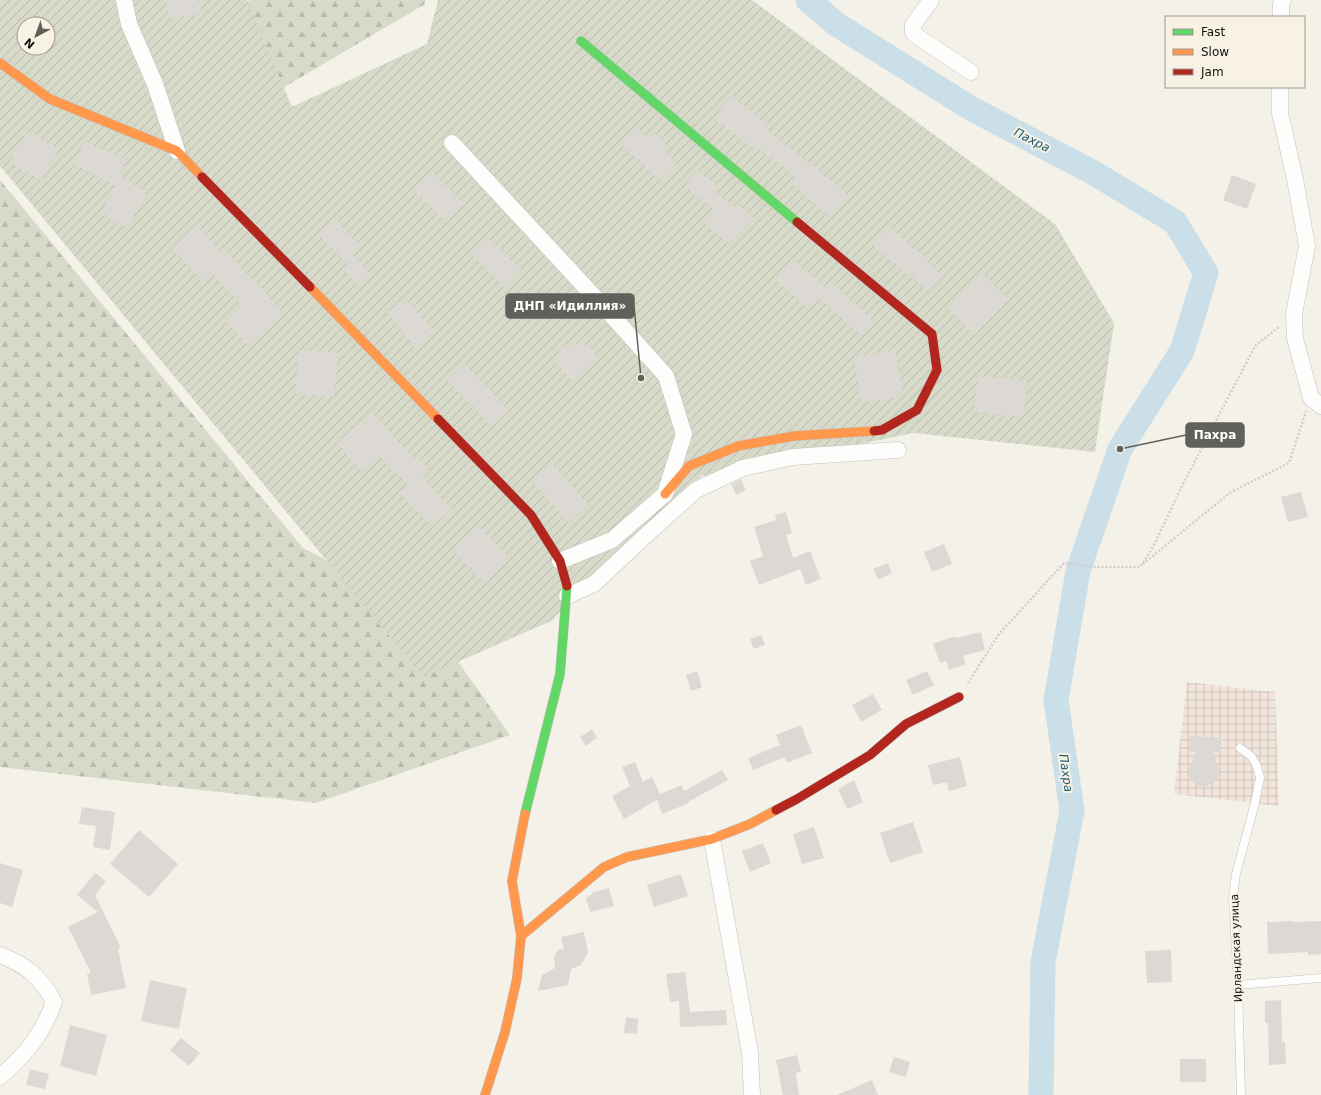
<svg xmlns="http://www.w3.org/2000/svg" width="1321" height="1095" font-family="'DejaVu Sans',sans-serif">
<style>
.industrial{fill:url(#industrial-grid)}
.forest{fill:url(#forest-firs)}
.garden{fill:url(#garden-furrows);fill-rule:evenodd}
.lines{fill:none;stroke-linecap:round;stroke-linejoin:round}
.river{stroke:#cadfe8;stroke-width:25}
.building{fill:#dcd9d4}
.lane-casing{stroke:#c4c2bc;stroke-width:9}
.street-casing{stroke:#c4c2bc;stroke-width:17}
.fast-casing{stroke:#c4c2bc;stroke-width:10}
.slow-casing{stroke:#c4c2bc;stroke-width:10}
.jam-casing{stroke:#c4c2bc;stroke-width:10}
.path{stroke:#d0cfcd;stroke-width:2.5;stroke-dasharray:2 2;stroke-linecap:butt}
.lane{stroke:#fdfdfc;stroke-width:8}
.street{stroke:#fdfdfc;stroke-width:16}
.fast{stroke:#63d668;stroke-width:9}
.slow{stroke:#ff974d;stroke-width:9}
.jam{stroke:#b3261e;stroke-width:9}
.labels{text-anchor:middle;stroke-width:4;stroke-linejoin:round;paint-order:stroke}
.street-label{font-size:11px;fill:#14120e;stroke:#f8f2e5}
.water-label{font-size:12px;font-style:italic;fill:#215972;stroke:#f8f2e5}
.leader{fill:none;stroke:#62605b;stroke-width:1.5}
.callout-dot{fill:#62605b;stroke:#f8f2e5;stroke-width:1.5}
.callout{fill:#62605b;stroke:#62605b;stroke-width:1.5}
.callout-label{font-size:12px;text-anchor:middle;font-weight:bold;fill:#fff}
</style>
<defs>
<pattern id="industrial-grid" width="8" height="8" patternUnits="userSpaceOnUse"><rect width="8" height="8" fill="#f2e5db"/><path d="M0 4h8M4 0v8" fill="none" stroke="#cfc3bb"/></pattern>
<pattern id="forest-firs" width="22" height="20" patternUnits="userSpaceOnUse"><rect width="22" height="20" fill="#d7dac9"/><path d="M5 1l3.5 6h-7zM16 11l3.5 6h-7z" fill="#b8baab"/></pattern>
<pattern id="garden-furrows" width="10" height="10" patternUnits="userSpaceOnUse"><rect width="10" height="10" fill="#d7dac9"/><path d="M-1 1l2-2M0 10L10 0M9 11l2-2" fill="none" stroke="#b8baab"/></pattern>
</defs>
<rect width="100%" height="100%" fill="#f4f1e9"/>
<path class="industrial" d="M1187,682l88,10 4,114 -105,-12z"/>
<path class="forest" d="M250,0h175v4l-166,98 -39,-83z
M0,180l303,368 118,61 89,126 -194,68 -316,-36z"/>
<path class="garden" d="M0,0h247l45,107 135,-63 11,-44h314l303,224 59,99 -19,129 -181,-19 -212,43 -151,145 -128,56 -423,-511zM24,24h24v24h-24z"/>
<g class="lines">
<path class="river" d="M808,0l28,24 136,85 122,64 81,49 31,51 -24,78 -62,98 -42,122 -22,129 16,111 -29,151 -2,133"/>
</g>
<path class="building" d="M166,0h33l2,14 -32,5z
M731,96l39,30 -3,4 42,34 1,-1 38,32 -18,21 -38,-32 5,-6 -42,-33 -2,3 -39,-30z
M635,127l13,12 6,-6 12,11 -4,5 15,14 -17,18 -40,-38z
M27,131l32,18 -18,31 -31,-18z
M85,141l41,20 -7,15 28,16 -20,36 -26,-15 15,-27 -42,-22z
M698,170l19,16 -4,5 21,16 2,-3 17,13 -22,28 -27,-22 11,-13 -30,-24z
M431,172l33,32 -18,18 -33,-32z
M1232,175l24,9 -9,25 -24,-9z
M333,218l27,28 -8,8 17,19 -12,11 -13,-14 5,-5 -31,-31z
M196,225l26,29 3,-3 41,42 -1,1 18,19 -34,33 -24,-25 17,-16 -30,-31 -9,8 -31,-34z
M889,227l37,31 -1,2 18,16 -14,15 -18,-16 -1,2 -37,-32z
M488,238l33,32 -17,17 -33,-33z
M793,260l33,28 5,-6 44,40 -13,14 -43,-38 -10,11 -33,-29z
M982,273l27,27 -35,35 -27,-27z
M405,298l29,34 -18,15 -29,-34z
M575,342l4,3 3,-3 13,10v9l-23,20 -18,-21 6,-6 -1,-3 4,-5 7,2z
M299,350l38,3 -3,44 -39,-3z
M895,350l8,46 -42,7 -7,-46z
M465,365l44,46 -17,16 -44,-46z
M978,376l49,5 -4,36 -49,-5z
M372,413l44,48 3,-3 11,12 -8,8 30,31 -20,18 -33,-35 8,-8 -14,-15 -1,1 -12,-14 -18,15 -25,-28z
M552,463l36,42 -20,17 -36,-41z
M741,479l5,11 -10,5 -5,-11z
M1301,492l7,25 -20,5 -7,-25z
M786,512l6,21 -6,2 7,23 17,-7 11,28 -15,6 -6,-16 -41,16 -9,-24 13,-5 -9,-29 22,-7 -1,-5z
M478,525l32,34 -26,24 -32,-34z
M944,544l8,20 -20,8 -8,-20z
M888,563l4,10 -14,7 -5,-11z
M981,632l4,18 -22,6 3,8 -17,6 -3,-9 -6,2 -7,-19 22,-8 1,2z
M761,635l4,10 -11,4 -4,-10z
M697,671l5,16 -11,4 -5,-16z
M927,671l7,14 -21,10 -7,-15z
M873,694l9,16 -21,12 -9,-17z
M801,725l11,28 -25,10 -2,-6 -32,13 -5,-12 32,-13 -4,-10z
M592,729l5,9 -11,8 -6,-9z
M1190,736l31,2v15l-8,-1 6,18 -1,7 -5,6 -6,3h-8l-6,-4 -4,-6v-7l7,-17 -7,-1z
M960,757l7,29 -18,5 -2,-9 -14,3 -5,-20z
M635,762l8,20 9,-5 8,17 22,-9 2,6 38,-21 6,10 -40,22 1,1 -27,11 -5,-14 -33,19 -12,-23 18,-10 -8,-19z
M854,780l9,22 -16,7 -9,-20z
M82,807l33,5 -5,38 -17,-3 3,-21 -17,-2z
M913,822l10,30 -33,11 -10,-30z
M814,827l10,31 -22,6 -9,-30z
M139,830l39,34 -29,33 -39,-33z
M763,843l8,20 -21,9 -8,-21z
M0,863l23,7 -11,37 -12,-4z
M95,873l11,8 -11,14 26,53 -3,1 8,39 -35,7 -4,-21 4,-1 -23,-46 30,-15 -21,-17z
M681,874l7,22 -34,11 -7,-22z
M609,888l5,18 -24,6 -4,-14 8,-6z
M1292,921v1l29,-1v33l-13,1v-3l-40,2 -1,-32z
M584,932l4,21 -7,12 -10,4 -3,16 -30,6 4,-16 13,-7 -1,-11 4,-7 6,-1 -3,-12z
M1171,950l1,32 -25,1 -2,-32z
M685,972l5,40 36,-2 1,15 -47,2 -1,-26 -9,1 -4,-28z
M150,980l37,8 -8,41 -38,-8z
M1281,1000l1,42h3l1,22 -17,1 -1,-42h-3v-22z
M626,1017l12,2 -1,15 -13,-1z
M70,1025l37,10 -11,41 -36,-10z
M181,1038l19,15 -11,13 -19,-16z
M797,1055l4,17 -5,1 3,22h-16l-7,-35z
M894,1057l16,5 -4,15 -17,-5z
M1180,1059h26v23h-26z
M30,1069l19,5 -4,15 -19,-4z
M872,1080l6,15h-41z"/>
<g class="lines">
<defs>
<path id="lane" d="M1240,748l11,8 5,8 4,13 -5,26 -19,71 -3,23 5,88 3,110
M1238,985l83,-7"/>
<path id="street" d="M124,0l5,24 26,60 22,67
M931,0l-18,25v7l5,5 53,35
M1281,17v-13l2,-4
M1280,87v26l15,66 12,67 -13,68 1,24 16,60 10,8
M452,143l162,175 52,58 18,58 -19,60 -53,46 -52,21
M567,596l27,-12 50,-47 52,-47 47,-22 50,-11 105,-7
M712,839l38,214 2,42
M0,955c26,10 41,22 54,47 -12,33 -28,52 -54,75"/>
<path id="fast" d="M581,41l216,181
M525,814l35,-140 7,-88"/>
<path id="slow" d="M0,63l50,36 127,52 25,26
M310,287l128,132
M665,494l24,-28 49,-20 56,-10 80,-5
M521,936l83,-69 23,-10 85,-18 38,-15 26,-14
M485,1095l20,-63 12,-54 4,-42 -9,-55 13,-67"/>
<path id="jam" d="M202,177l108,110
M797,222l135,112 5,36 -20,40 -35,20 -8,1
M438,419l93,96 29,46 7,25
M776,810l21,-11 73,-44 36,-31 53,-27"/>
</defs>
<use href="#lane" class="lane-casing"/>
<use href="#street" class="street-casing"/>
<use href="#fast" class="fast-casing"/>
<use href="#slow" class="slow-casing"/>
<use href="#jam" class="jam-casing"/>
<path class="path" d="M1143,564l88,-72 58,-29 17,-52
M968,683l31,-49 65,-71 29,4h47l12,-18 30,-63 73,-140 25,-20"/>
<use href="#lane" class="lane"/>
<use href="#street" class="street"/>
<use href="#fast" class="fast"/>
<use href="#slow" class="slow"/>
<use href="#jam" class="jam"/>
</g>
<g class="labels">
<g class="street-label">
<text transform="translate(1236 948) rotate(-92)" y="4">Ирландская улица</text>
</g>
<g class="water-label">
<text transform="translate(1032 140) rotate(27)" y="4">Пахра</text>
<text transform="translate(1066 773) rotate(82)" y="4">Пахра</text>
</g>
</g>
<path class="leader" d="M641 378L634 306M1120 449L1186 435"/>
<g class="callout-dot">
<circle cx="641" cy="378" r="4"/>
<circle cx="1120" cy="449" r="4"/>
</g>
<g class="callout">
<rect x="506" y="294" width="128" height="24" rx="4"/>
<rect x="1186" y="423" width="58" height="24" rx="4"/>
</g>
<g class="callout-label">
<text x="570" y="310">ДНП «Идиллия»</text>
<text x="1215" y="439">Пахра</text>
</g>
<rect x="1165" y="16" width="140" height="72" fill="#f8f2e5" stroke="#9d988f"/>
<rect x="1173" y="29" width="20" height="6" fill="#63d668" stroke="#9d988f"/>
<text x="1201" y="36" font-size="12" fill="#14120e">Fast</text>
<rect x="1173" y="49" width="20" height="6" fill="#ff974d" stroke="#9d988f"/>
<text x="1201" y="56" font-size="12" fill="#14120e">Slow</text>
<rect x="1173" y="69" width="20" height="6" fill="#b3261e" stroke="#9d988f"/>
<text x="1201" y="76" font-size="12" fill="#14120e">Jam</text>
<g transform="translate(36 36) rotate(221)"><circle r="19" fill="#f8f2e5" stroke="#9d988f"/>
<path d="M0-3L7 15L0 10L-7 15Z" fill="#62605b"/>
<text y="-6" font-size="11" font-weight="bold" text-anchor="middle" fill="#14120e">N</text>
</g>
</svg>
